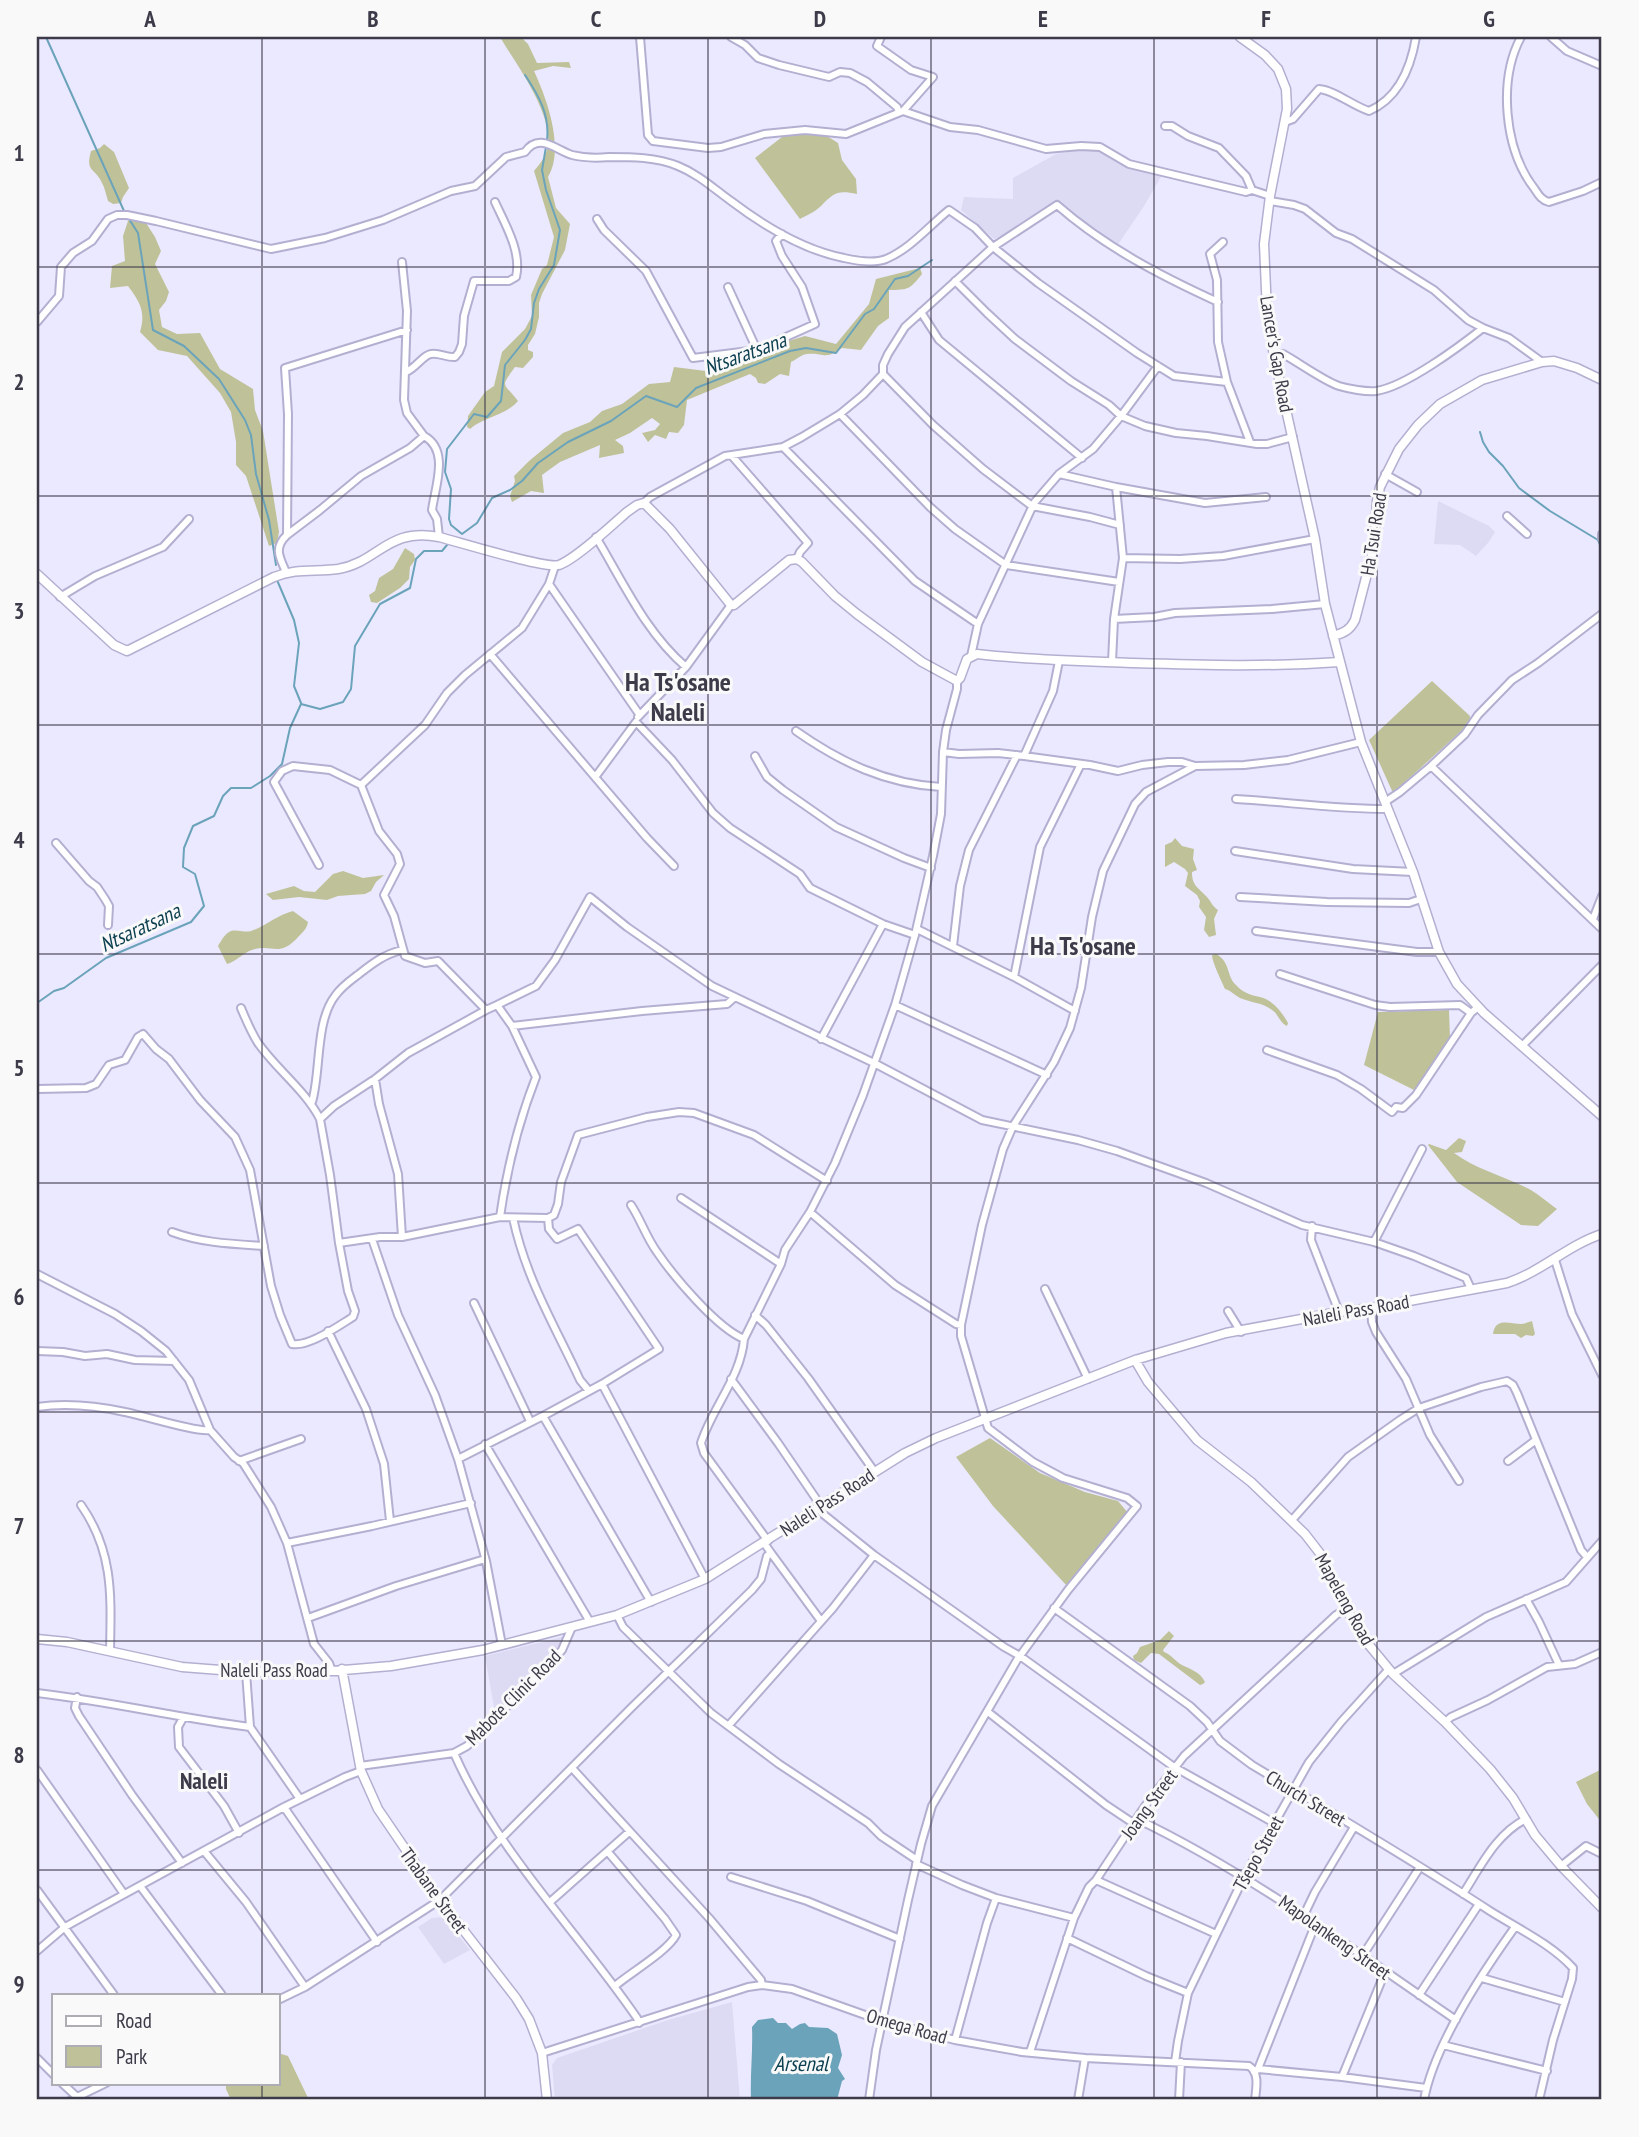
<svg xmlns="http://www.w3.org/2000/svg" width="1639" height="2137" font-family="'PT Sans Narrow',sans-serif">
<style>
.built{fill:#dddaf4}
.green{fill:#bfc299}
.water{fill:#6aa3ba}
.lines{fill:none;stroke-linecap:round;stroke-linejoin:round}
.stream{stroke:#6aa3ba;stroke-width:2}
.street-casing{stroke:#b3afd1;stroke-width:10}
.secondary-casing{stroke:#b3afd1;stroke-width:11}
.street{stroke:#fff;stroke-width:6}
.secondary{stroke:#fff;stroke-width:8}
.grid{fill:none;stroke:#3d3b49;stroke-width:2;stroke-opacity:0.55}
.labels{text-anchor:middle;stroke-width:6;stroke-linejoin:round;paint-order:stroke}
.street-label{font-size:19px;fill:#3d3b49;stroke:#f9f9f9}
.water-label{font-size:21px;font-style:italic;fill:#0c3f50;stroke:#f9f9f9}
.quarter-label{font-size:23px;font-weight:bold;fill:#3d3b49;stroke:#f9f9f9}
.district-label{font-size:26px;font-weight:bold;fill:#3d3b49;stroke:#f9f9f9}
.neatline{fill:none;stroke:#3d3b49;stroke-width:2.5}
.grid-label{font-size:23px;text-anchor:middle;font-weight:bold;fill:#3d3b49}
</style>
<rect width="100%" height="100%" fill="#ebe9ff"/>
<path class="built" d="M1088,149l20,3 54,23 -18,31 -27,40 -30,-21 -29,-25 -33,25 -31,14 -33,-29 3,-13 49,2v-21l43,-24z
M1438,501l51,25 6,6 -7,11 -12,13 -16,-11 -26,-1z
M566,1636l-5,10 -66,67 -10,-57z
M444,1917l26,33 -26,14 -26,-37 14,-9z
M732,2002l8,98h-185l-3,-35 5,-7 111,-38z"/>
<path class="green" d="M500,37h21l7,7 9,19 32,-1 2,6 -18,-2 -19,5c13,28 31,78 14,106l8,31 14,16 -5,26 -23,44 -3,9v14l-4,17 -7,11v5l5,2v5l-10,11 -8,-1c-16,22 -11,15 3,34 -13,15 -34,16 -48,28l-3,-2 1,-11 17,-24 9,-6 8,-34 23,-23 7,-13 -1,-21 11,-26 5,-4 7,-28 -20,-66c4,-5 10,-12 12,-18 13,-33 -31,-90 -46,-116z
M794,134l33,2 11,7 4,17 14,19 1,15c-20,-4 -23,-1 -36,12 -6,6 -14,9 -21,13l-45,-61 27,-21z
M104,144l10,8 15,36 -6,9 -2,6 -8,1 -5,-3c-2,-6 -3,-13 -6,-18 -7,-16 -17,-10 -11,-32l9,-3z
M134,220l12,3 9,14 6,14 -6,13 14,28 -3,9 -7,9 3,17 15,7 23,-1 20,36 33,20 2,21 8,21 16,101 -2,11 -8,3 -23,-70 -10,-11v-23l-5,-30 -11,-19 -33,-37 -29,-6 -18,-18c6,-20 0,-30 -12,-46l-18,2 2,-22 13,-5 -2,-25 5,-15z
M920,268l2,6c-12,15 -13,16 -33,16v28l-11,8 -17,24 -19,-2c-18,13 -18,4 -35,6 -5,0 -11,6 -16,8l-2,14 -9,-2 -15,10 -7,-1 -2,-5 -6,-4 -63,26 -3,25 -6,8 -9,-1 -3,7 -11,-4 -7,7 -6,-9 13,-3 5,-6 -8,-6 -22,15 -15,7 8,6 1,7 -25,5 1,-13 -40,17 -18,13 2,18 -13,-2 -19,11 -2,-6 5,-15 -1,-5 15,-15 34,-28 27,-11 12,-11 20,-7 27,-20 21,-2 4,-15 40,5 44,-14 27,-16 20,-6 31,8 33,-40 7,-25z
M405,548l9,6 1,6 -5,7 -1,12 -9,9 -23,15 -6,-1 -2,-7 6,-4 4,-13 14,-9z
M1432,681l38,35v7l-77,70 -24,-53z
M1175,838l7,8 12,3 -1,10 4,11 -5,2c0,14 6,15 14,24 5,5 6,10 12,14l-4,9 2,16 -7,2 -5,-7 2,-13 -7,-10 1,-6 -3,-6 -12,-9 3,-13 -3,-4 -11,-7 -9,5v-22l7,-3z
M343,871l20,7 21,-3 -8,7 -5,9 -6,3 -27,2 -11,4 -28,-3 -26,3 -7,-6 28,-8 10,5 11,1 18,-18z
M293,911l15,11c-1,6 -4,9 -9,14 -20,23 -27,7 -47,14 -9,3 -15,11 -25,14l-9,-18c3,-5 6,-11 11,-14 6,-4 14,1 22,-1 15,-5 26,-16 42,-20z
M1216,954c15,8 10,22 20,31 7,8 15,10 24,12 13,3 22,15 28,26l-1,3c-8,-4 -8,-11 -15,-16 -10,-8 -21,-7 -32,-12 -6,-3 -8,-7 -15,-9 -3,-7 -13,-27 -13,-34z
M1449,1010l1,28 -34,53 -52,-26 14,-53z
M1459,1138l7,3 -4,11 -8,1c22,16 47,22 71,34 11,5 22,15 32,22l-19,17 -17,-1 -64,-43 -29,-37 1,-1 17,6z
M1532,1321l3,13 -2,2 -7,-1 -5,3 -6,-4h-22c2,-17 17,-10 28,-10 4,0 7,-2 11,-3z
M990,1438l50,35 45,19 33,9 10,12 -61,73 -74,-80 -37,-49z
M1169,1631l5,5 -11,14 1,2c8,3 11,9 18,13 10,5 18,7 23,17l-2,2 -3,1 -41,-31 -8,-1 -10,10 -7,-3 -1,-4 4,-3 3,-6 20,-7z
M1602,1769v54l-15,-19 -11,-22z
M278,2053l10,3 21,44h-78l-5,-11v-6h52z"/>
<path class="water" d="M773,2018l5,5h8l6,6 8,-5 5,-1 4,4 19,1 9,6 5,21 -4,13 7,11 -3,2 -5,19h-86c-1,-25 2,-48 1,-73l6,-7z"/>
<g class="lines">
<path class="stream" d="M46,37l78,174
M525,75c14,21 25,40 22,66
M546,147l-4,23 4,20 14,40 -6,35 -15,24 -5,14 -3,26 -6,11 -20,25 -4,36 -14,16 -13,-3 -27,35 -2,23 6,17 -2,30 2,6 11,9 15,-11 15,-25 18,-8 12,-9 16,-18 30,-21 43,-21 35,-25 31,11 19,-19 94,-37 16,-3 30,5 29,-39 9,-5 21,-30 13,-3 24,-16
M129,219l9,14 15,97 31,16 35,33 26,41 6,15 5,39 13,46 7,45
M1480,432l3,10 6,10 14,14 16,22 31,23 48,29 4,9
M277,580l17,40 5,23 -5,43 7,17
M37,1003l17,-12 10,-3 42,-30 85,-36 13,-16 -9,-32 -12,-7 1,-19 9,-22 21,-10 9,-20 8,-8h20l19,-12 12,-12 8,-36 11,-24 19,5 23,-7 8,-13 4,-43 25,-42 30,-16 6,-29 8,-8h18l5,-6"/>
<defs>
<path id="street" d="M640,37l8,98 5,6 55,7 13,-1 43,-13 41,-4 41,4 57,-23 47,16 28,3 68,19 35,-3 19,1 29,17 117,28 6,-2 18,6
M731,37l14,8 13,13 21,7 50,12 11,-5 10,1 17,9 30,25 2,5
M881,37l-4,9 34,24 22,7 -30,34
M1521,37c-23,43 -17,112 13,151 4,6 7,12 15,14l34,-11 19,-9
M1551,37l16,14 35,15
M1285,122l8,-3 26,-30c15,1 34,17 50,22 30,-13 42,-44 47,-74
M1165,126h7l16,10 31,12 27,28 6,14
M1270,201l24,4 11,4 31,24 16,6 82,51 34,30 15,8 26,10 33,24
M597,219l7,11 42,41 47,87 64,-8 58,-26 -13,-37 -20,-31 -6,-15 6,-7
M1223,242l-13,12 7,26 1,62 9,40 23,60
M402,262l5,49 -3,89 3,13 17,23
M955,281l32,32 28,26 56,42 38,24 12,11 24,10 31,7 31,3 50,8h10l26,-7
M728,287l29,63
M921,312l18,28 143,118
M37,322l22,-26 2,-29 12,-14 19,-12 16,-22 9,-4h10l29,6 115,28 54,-11 58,-18 68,-29 24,-5 31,-29 19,-5c14,-20 31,-2 47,3 12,3 26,3 37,2 23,0 47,0 69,9 20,8 35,22 53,35 33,25 72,49 113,57 13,3 29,6 42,1 24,-10 43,-33 63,-49l26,18 18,19 45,36 99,70 37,23 53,6
M1274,356l9,-2c15,8 41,27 56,32 10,3 27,6 37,5 29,-4 83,-44 107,-63
M406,372c10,-4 17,-17 25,-18 7,-2 16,4 24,3l4,-5 3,-8 2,-28 10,-35h35l7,-4c6,-25 -11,-53 -21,-75
M883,374l50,51 50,44 49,37 58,11 30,8
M840,414l90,93 25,22 51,36 113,17
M783,447l132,134 63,43
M732,456l76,87 -8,9 -3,7
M1059,474l57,13 7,71 -9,61 -2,43
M1385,474l32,18
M1116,487l89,16 61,-6
M644,503l6,-6 75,-41 58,-9 19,-10 38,-23 23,-19 20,-21v-9l5,-11 17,-27 88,-80 64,-42c48,42 104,71 161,97
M1507,516l20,18
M1602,534v4
M287,535l33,-25 41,-34 49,-28 14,-12c26,14 11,51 8,74l5,9 2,18
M596,537c27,45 50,96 90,130
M1123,558l57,1 43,-3 92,-17
M286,572c-6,-14 -13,-24 1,-37l1,-121 -3,-46 122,-38
M549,584l90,130
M60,597l35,-21 68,-29 26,-28
M1114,619l40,-2 21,-4 97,-4 53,-5
M490,654l157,184 27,28
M971,656l7,-32 56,-121 25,-29 34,-25 28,-33 37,-50
M638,717l48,-50 45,-62
M796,731c44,31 90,53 145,56
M943,752l16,2 39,-1 26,3 66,9 28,6 24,-6 26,-3h14l13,4
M755,756l12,21 16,13 53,37 68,31 27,10
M1024,756l29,-65 6,-30
M1431,766l171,163
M596,776l40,-54 36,38 41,53 17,15 70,46 10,14 73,36 32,11
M361,785l64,-60 22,-32 18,-18 57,-47 27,-44 6,-18
M1236,799c51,3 100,10 151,10
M1385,802l15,-10 31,-26 34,-32 13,-19 34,-35 26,-17 64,-49
M56,843l33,38 8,6 8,12 4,7 -1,19
M1235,851l118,18 60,3
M319,865l-45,-83 8,-11 11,-5 37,4 31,15 18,46 18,23 3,10 -16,31 10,21 11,40 20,7 13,-2 48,49 11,-5
M1240,897l87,5 82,1 12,-4
M1593,919l9,-23
M917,929l97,48 61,34
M1256,931l161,21h22
M953,946l7,-60 9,-36 48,-95
M1280,974l95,31 15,2 70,-2 11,8
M1014,977l26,-130 41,-83
M895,1005l152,70
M241,1008c5,12 10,24 17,35 19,27 47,47 62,76
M486,1010l-78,43 -33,26 -41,27 -14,13 10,56 9,68 41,-6h22l98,-20 48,1
M512,1026l130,-15 85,-7 8,-7
M821,1039l62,-115
M1522,1046l80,-81
M1267,1050l70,25 24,14 31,23 4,-5 7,1 13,-13 55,-82 7,-6
M375,1079l4,25 19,70 4,63
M37,1089l49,-1 10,-4 13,-19 16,-5 13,-23 5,-3 13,15 13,10 31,41 35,37 15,33 21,116 9,29 12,29c17,3 46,-18 61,-27l2,-6 -7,-20 -9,-48
M312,1102c9,-30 3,-80 23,-106 6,-9 16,-16 24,-22 14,-11 26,-20 43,-24
M681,1198l100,66
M631,1205c10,15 15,32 26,47 17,25 60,76 87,87
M810,1212l85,73 61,39 5,1
M500,1217c7,-49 18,-94 36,-140l-24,-51 -15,-21 39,-19 19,-26 35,-63 37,30 85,59 162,77 108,57 96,20 39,11 89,32 96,42 72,17 40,14 52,22 5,11
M513,1218c13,61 41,106 67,162l9,11
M1312,1226l-1,14 28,72
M172,1232c30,11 61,12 92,14
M372,1239l26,76 37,80 23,64 28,102 16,84
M1374,1242l48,-93
M1555,1260l17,54 30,61
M37,1274l78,40 26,17 25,20 23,29 21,50 24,27 9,6 28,44 16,36 27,101 15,19 3,8
M1045,1289l43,90
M474,1303l56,118
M1371,1308l1,14 4,10 30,47 24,56 29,46
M1228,1311l13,21
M755,1315l11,10 42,53 66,93
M328,1331l38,78 18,55 6,57
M37,1351l26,1 22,4 22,-2 28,6 39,1
M731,1379l47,64 43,63
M602,1384l103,195
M37,1407c28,-4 60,-1 88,5 16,3 74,21 85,18
M543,1416l108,186
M485,1444l105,178
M458,1459l85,-43 59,-32 57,-35 -81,-120 -21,10 -8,-10 -1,-11 6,-3 4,-11 3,-22 17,-47 69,-18 32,-5 15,1 60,22 73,46
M239,1461l62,-22
M1508,1461l28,-21
M81,1505c33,47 30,92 29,146
M818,1508l5,6 51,41 130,92 16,9 154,111 100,56
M1292,1520l56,-63 52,-37 19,-12 62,-21 26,-6 6,4 4,8 64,157 6,7
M768,1541l-64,-88 -3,-10c11,-35 40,-66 43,-104l37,-75 4,-14 25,-38 25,-49 28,-68 32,-90 20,-70 18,-79 8,-42 2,-62 3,-22 11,-41v-8
M287,1543l85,-17 99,-23
M771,1553l50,68
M1526,1599l13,23 20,43
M1054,1608l136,98 17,16 13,19 32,24c80,48 160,95 238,146 27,17 61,33 83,57l-1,11 -19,61 -14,60
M617,1615l6,12 88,86 68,51 89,59 13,13 36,24
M308,1618l88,-32 89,-27
M246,1672l4,55 50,72
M1393,1674l93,-57 80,-35 36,-41
M37,1693c71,8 141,25 213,34
M77,1697l-2,11 4,8 53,79 50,68
M988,1712l118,93 27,18
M183,1718l-5,9 1,20 45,59 15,27
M1445,1722l6,-5 37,-17 59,-33 28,-3 27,-12
M729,1725l104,-117 41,-53
M454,1753c43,99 122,176 183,265l2,5
M360,1766l94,-13 13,-7 78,-77 17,-19 10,-23
M572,1768l137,150 52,62 1,5
M37,1770l87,124
M284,1807l93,135
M1137,1819c114,55 215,130 319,201
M204,1851l42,51 59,85
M608,1852l57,67 11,16c-8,16 -46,38 -61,51
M916,1864l46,21 34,13 78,20
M1561,1866l25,-20 16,8
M731,1877l76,24 93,38
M1096,1880l120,54
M140,1886l82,109
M37,1890l77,105
M1463,1894c18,-28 33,-60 63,-75
M550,1902l79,-70
M1304,1915l11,-23 39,-65
M1067,1938l79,38 42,17
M37,1951l28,-24 34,-19 185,-101 61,-30 16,-6
M1363,1955l57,-88
M1482,1978l83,24
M1419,1995l60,-91
M278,2000l27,-13 135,-87 192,-193 120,-117 9,-11 6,-23 4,-3 -7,-10
M955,2040l32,-117 9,-25
M1443,2045l104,26
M1030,2052l44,-134 15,-31 7,-7 49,-74 39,-50 152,-141 10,-6
M542,2053l206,-66 14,-2 30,4 90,32 73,19 67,12 63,6 164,8c11,7 7,23 6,34
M37,2058l17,17
M1175,2062l3,-21 10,-48 56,-116 65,-115 32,-40 48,-53
M1258,2069l57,-144
M1254,2072l4,-3 84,8 84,11
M1342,2077l43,-105
M62,2083l15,14
M71,2100l35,-17
M869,2100l7,-50 32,-150 13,-56 11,-38 85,-146 51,-70 69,-84 -10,-8 -64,-20 -30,-16 -45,-34 -27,-92v-11l21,-100 21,-76 10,-23 41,-64 16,-34 11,-40 11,-71 11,-46 32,-67 11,-12 49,-26 49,-1 44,-5 73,-18
M1078,2100l7,-42
M1179,2100l2,-38
M1424,2100c10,-55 58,-127 91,-173"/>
<path id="secondary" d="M1240,37l25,18 13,14 8,20 1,20 -17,87 -6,48 3,68 7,44 41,183 10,65 36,138 52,130 26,80 18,32 27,29 118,103
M37,574l77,71 13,6 147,-74c22,-9 41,-5 64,-8 41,-7 49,-42 101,-32 20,5 106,32 120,28 17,-6 53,-40 68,-53l10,-7 7,-2 26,26 61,76h3l55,-45 8,-1 5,3 33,34 22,18 65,48 35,19 3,-3 7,-19 10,-5c52,6 103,7 154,9 70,2 138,4 208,-1
M1333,636c11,-3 17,-6 22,-16l19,-73 3,-46 3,-14 19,-38 19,-24 22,-21 42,-24 60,-18 12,-1 23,7 25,12
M1135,1360l13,22 49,58 54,42 54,52 17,22 24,53 23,36 24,29 52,48 45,47 23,29 22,37 26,31 41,42
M37,1639l30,3 115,25 64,5 86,-1 59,-5 92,-16 134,-35 88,-36 200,-126 31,-15 199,-78 91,-27 113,-21 32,-4 136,-25c34,-11 61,-38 95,-49
M342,1669l19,102 17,38 62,91 76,98 13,21 13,34 5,47"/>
</defs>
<use href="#street" class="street-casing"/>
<use href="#secondary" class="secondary-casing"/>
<use href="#street" class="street"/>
<use href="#secondary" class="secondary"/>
</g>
<path class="grid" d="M262,37v1958M485,37v2063M708,37v2063M931,37v2063M1154,37v2063M1377,37v2063M37,267h1565M37,496h1565M37,725h1565M37,954h1565M37,1183h1565M37,1412h1565M37,1641h1565M37,1870h1565M262,2083v17"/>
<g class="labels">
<g class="street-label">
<text transform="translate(1277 354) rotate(80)" y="7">Lancer's Gap Road</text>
<text transform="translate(1373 534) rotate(-81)" y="7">Ha Tsui Road</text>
<text transform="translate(1356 1310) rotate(-10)" y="7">Naleli Pass Road</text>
<text transform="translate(827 1502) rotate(-33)" y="7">Naleli Pass Road</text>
<text transform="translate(1345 1599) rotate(61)" y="7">Mapeleng Road</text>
<text x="274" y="1677">Naleli Pass Road</text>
<text transform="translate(513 1697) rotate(-45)" y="7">Mabote Clinic Road</text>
<text transform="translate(1306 1798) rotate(31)" y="7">Church Street</text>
<text transform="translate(1149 1804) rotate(-54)" y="7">Joang Street</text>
<text transform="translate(1258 1853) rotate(-61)" y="7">Tšepo Street</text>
<text transform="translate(434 1890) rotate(54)" y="7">Thabane Street</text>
<text transform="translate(1335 1937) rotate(35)" y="7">Mapolankeng Street</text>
<text transform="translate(907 2026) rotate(16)" y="7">Omega Road</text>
</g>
<g class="water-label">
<text transform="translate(745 354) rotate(-20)" y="7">Ntsaratsana</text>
<text transform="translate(140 928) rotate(-25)" y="7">Ntsaratsana</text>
<text x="801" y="2071">Arsenal</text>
</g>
<g class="quarter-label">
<text x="204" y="1789">Naleli</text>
</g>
<g class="district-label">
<text x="678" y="691">Ha Ts'osane<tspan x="678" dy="30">Naleli</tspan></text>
<text x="1083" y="955">Ha Ts'osane</text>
</g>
</g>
<rect width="1639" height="2137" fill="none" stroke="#f9f9f9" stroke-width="77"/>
<rect x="52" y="1994" width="228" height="91" fill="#f9f9f9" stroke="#aeadb3" stroke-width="2"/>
<rect x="66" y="2016" width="35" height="10" fill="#ffffff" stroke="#aeadb3" stroke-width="2"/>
<text x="116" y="2028" font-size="21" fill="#3d3b49">Road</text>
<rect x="66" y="2046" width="35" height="21" fill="#bfc299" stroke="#aeadb3" stroke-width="2"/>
<text x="116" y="2064" font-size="21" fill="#3d3b49">Park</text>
<rect x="38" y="38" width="1562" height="2060" class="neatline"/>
<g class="grid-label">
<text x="150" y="27">A</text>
<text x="373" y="27">B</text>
<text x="596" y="27">C</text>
<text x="820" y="27">D</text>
<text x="1043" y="27">E</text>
<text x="1266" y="27">F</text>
<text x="1489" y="27">G</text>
<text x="19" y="161">1</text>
<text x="19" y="390">2</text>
<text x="19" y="619">3</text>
<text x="19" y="848">4</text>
<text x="19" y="1076">5</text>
<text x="19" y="1305">6</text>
<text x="19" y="1534">7</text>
<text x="19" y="1763">8</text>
<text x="19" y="1992">9</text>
</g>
</svg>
